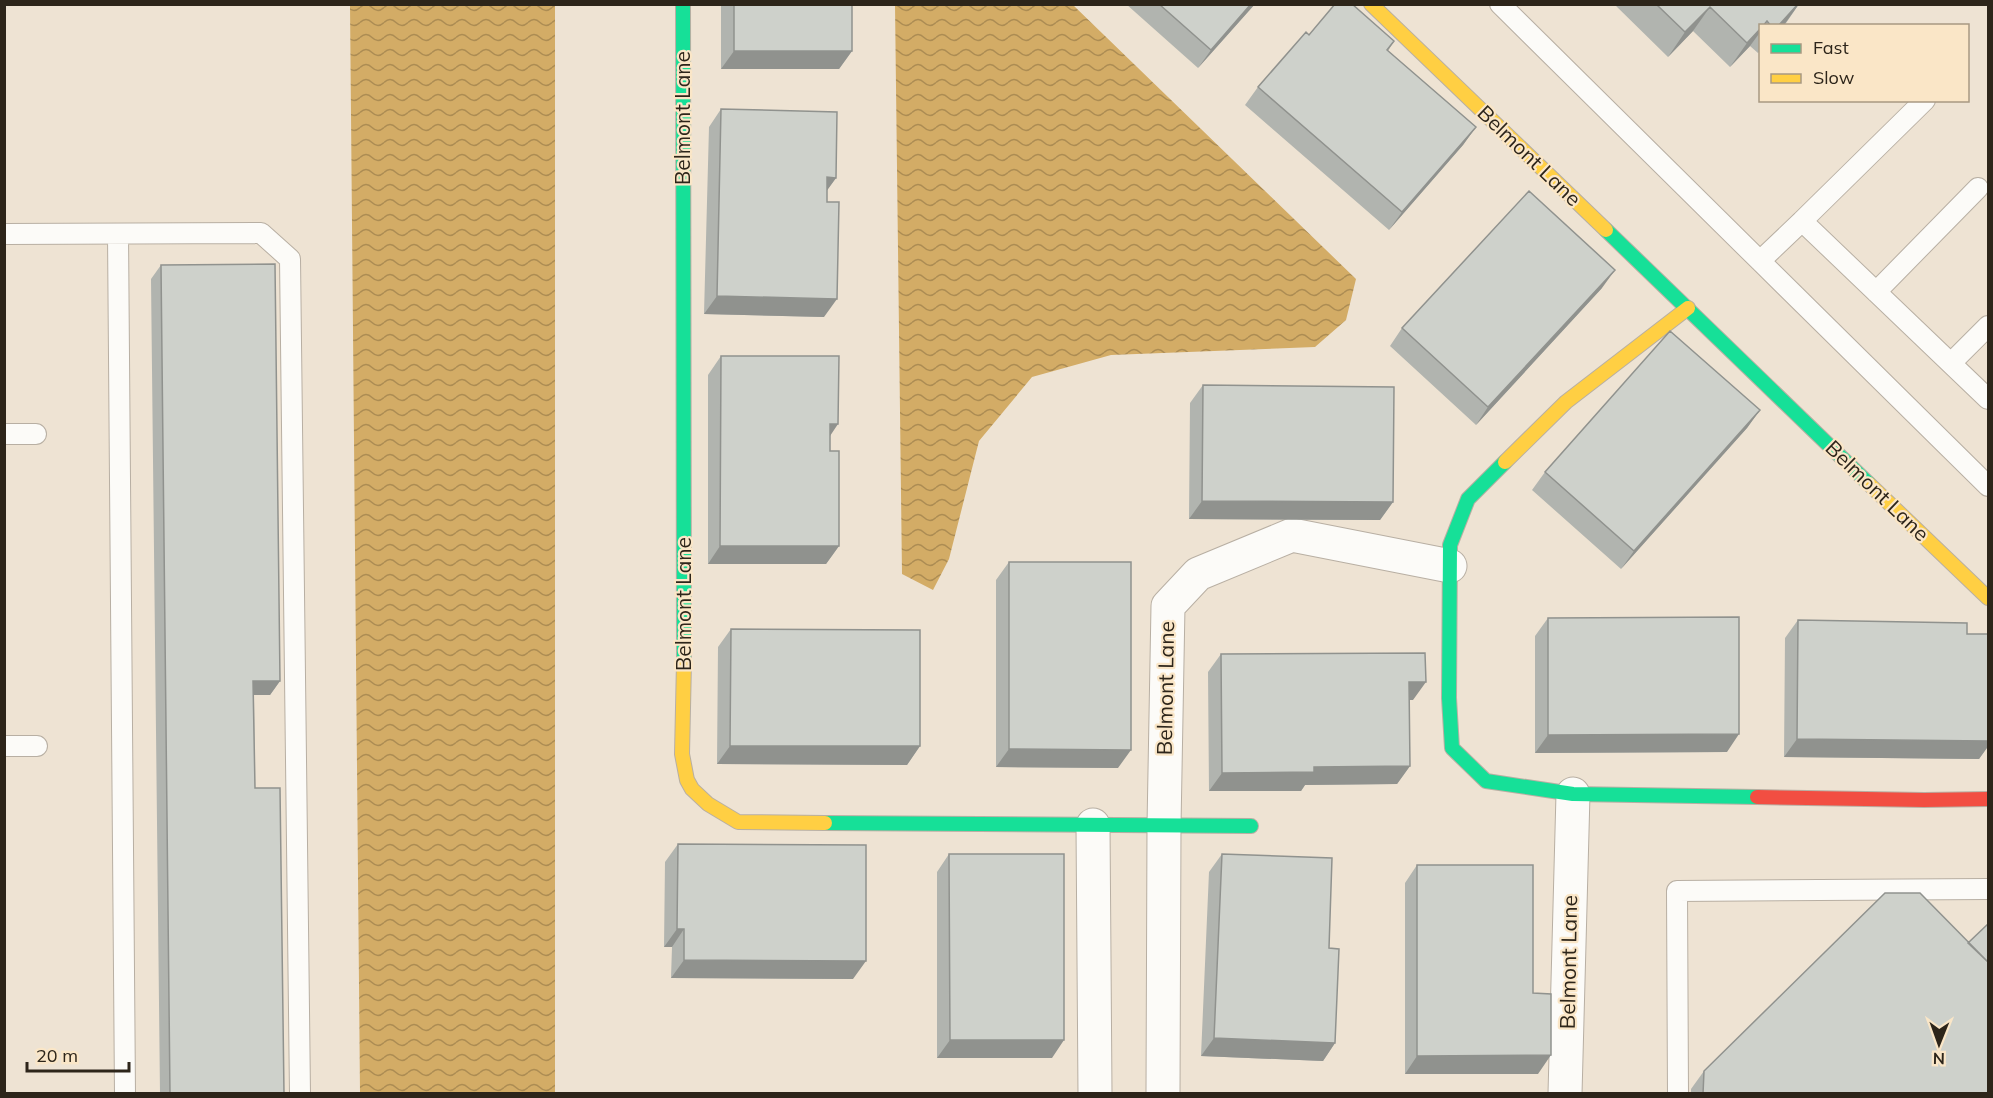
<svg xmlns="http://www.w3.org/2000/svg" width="1993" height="1098" font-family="Mulish,sans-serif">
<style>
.water{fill:url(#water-waves)}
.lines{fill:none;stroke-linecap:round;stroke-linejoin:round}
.lane-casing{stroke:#b8afa3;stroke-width:22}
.street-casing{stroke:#b8afa3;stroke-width:35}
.fast-casing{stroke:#b8afa3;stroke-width:16}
.slow-casing{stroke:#b8afa3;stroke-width:16}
.jam-casing{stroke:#b8afa3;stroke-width:16}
.lane{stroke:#fcfbf8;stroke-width:20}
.street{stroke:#fcfbf8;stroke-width:33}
.fast{stroke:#16e098;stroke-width:14}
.slow{stroke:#ffcf43;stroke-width:14}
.jam{stroke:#f24e42;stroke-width:14}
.wall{fill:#b1b4af}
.shaded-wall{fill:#90928e}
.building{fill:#ced1cb;stroke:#90928e;stroke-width:1.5}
.labels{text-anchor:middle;stroke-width:4.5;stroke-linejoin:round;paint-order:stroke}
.street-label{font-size:21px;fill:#2d251a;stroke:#fae6c7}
</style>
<defs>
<pattern id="water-waves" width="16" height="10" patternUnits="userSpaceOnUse" patternTransform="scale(1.5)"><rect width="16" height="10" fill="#d3ac66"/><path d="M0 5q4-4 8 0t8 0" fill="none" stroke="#ac8c53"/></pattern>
</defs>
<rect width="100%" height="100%" fill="#eee3d3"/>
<path class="water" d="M350,5h205v1088h-195z
M895,5h178l283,274 -10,41 -31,27 -204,8 -79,22 -53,64 -30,118 -16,31 -31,-16z"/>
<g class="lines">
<defs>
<path id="lane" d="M1500,4l260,257 42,-40 186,178
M1802,221l123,-121
M4,234l257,-1 29,26 10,835
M118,234l7,860
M1760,261l228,225
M1876,292l102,-104
M1951,363l37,-37
M4,434h32
M4,746h33
M1678,1094l-1,-203 311,-2"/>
<path id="street" d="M1093,825l2,269
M1163,1094l1,-268 4,-220 30,-32 94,-39 158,31
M1565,1094l8,-300"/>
<path id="fast" d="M683,4l1,658
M1606,230l263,254
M1505,462l-37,37 -18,46 -1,153 3,50 34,33 87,13 184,3
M825,823l426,3"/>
<path id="slow" d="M1371,4l235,226
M1505,462l61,-60 122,-94
M1869,484l119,114
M684,662l-2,92 5,26 5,9 16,15 30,18 87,1"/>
<path id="jam" d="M1757,797l167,3 64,-1"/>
</defs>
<use href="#lane" class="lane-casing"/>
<use href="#street" class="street-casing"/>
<use href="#fast" class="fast-casing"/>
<use href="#slow" class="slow-casing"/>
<use href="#jam" class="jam-casing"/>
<use href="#lane" class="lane"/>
<use href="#street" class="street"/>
<use href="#fast" class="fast"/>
<use href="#slow" class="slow"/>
<use href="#jam" class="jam"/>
</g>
<path class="wall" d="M721,4h131v47l-13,18h-118z
M1126,4h129l-57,64z
M1614,4h185l-15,22h-23v24l-3,3 -8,-7 -20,21 -37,-36 -25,26z
M1309,35l85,6 -6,10 88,76 -13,18 -74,85 -144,-125 13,-18z
M721,109l115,69 -9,12 -3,127 -120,-3 5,-187z
M161,265l119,416 -10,14h-16l1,93 29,306h-124l-9,-815z
M1602,288l-126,137 -86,-79 12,-18z
M721,356l109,81v14l9,95 -13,18h-118v-189z
M1203,385l190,117 -13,18 -191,-1 1,-116z
M1760,410l-13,18 -126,141 -89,-79 13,-18z
M1009,562l109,206 -122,-1v-187z
M1548,618l179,134 -192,1v-117z
M1798,620l169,14h22v111l-10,14 -195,-2 1,-119z
M731,629l189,117 -13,19 -190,-1 1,-117z
M1221,654l192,46h-4l1,66 -13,18 -92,1 -4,6h-92l-1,-119z
M678,844l175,135 -182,-1 1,-31h-8l1,-85z
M949,854l103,204h-115v-186z
M1222,854l107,94 6,95 -12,18 -122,-5 8,-184z
M1417,865l116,128 5,81h-133v-191z
M1968,943l21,151h-298v-5l13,-18z"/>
<path class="shaded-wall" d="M1251,4h4l-57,64 13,-18z
M1798,4h1l-15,21 -6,1z
M1710,7l-17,24 -25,26 17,-25z
M1761,28v3l-11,15 -20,21 17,-24z
M734,51h118l-13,18h-118z
M1476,127l-13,18 -74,85 13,-18z
M827,177l9,1 -13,18z
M1615,270l-13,18 -126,137 12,-18z
M717,296l120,3 -13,18 -120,-3z
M1760,410l-13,18 -126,141 13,-18z
M830,424h8l-12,18z
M1202,501l191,1 -13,18 -191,-1z
M720,546h119l-13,18h-118z
M253,681h27l-10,14h-27z
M1409,682h17l-13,18h-16z
M1739,734l-12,18 -192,1 13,-18z
M1797,739l192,2v4l-10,14 -195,-2z
M730,746h190l-13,19 -190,-1z
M1009,749l122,1 -13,18 -122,-1z
M1410,766l-13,18 -92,1 -4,6h-92l13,-18 92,-6z
M677,929h7l-12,18h-8z
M684,960l182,1 -13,18 -182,-1z
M1214,1038l121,5 -12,18 -122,-5z
M950,1040h114l-12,18h-115z
M1551,1055l-13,19h-133l12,-18z"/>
<path class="building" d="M734,4h118v47h-118z
M1159,4h92l-40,46z
M1335,4h17l42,37 -7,9 89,77 -74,85 -144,-125 48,-55 3,3z
M1656,4h142l-20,22h-7l-4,-5 -4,5h-2v2l-14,15 -37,-36 -25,25z
M721,109l116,3 -1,66 -9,-1v25h12l-2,97 -120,-3z
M1529,191l86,79 -127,137 -86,-79z
M275,264l5,417h-27l2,107h25l4,306h-114l-9,-829z
M1670,331l90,79 -126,141 -89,-79z
M721,356h118l-1,68h-8v27h9v95h-119z
M1203,385l191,2 -1,115 -191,-1z
M1009,562h122v188l-122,-1z
M1739,617v117l-191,1v-117z
M1798,620l169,3v11h22v107l-192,-2z
M731,629l189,1v116h-190z
M1425,653l1,29h-17l1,84 -96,1v5l-92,1 -1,-119z
M678,844l188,1v116l-182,-1v-31h-7z
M949,854h115v186h-114z
M1222,854l110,4 -3,90 10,1 -4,94 -121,-5z
M1417,865h116v128l18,1v61l-134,1z
M1885,893h35l69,70v131h-286l1,-23z
M1989,923v40l-21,-20z"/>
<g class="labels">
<g class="street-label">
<text transform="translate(683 118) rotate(-90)" y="7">Belmont Lane</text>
<text transform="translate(1529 156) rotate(44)" y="7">Belmont Lane</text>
<text transform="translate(1877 491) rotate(44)" y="7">Belmont Lane</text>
<text transform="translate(684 604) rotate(-90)" y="7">Belmont Lane</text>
<text transform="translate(1166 688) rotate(-89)" y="7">Belmont Lane</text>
<text transform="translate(1569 962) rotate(-89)" y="7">Belmont Lane</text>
</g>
</g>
<rect width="1993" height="1098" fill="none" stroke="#2d251a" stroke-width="12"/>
<rect x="1759" y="24" width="210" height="78" fill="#fae6c7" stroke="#a89982" stroke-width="1.5"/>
<rect x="1771" y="44" width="30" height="9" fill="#16e098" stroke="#a89982" stroke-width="1.5"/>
<text x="1813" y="54" font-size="18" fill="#2d251a">Fast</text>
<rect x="1771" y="74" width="30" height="9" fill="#ffcf43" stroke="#a89982" stroke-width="1.5"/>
<text x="1813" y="84" font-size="18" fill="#2d251a">Slow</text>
<g transform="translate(1939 1044) rotate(181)" stroke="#fae6c7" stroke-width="4.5" paint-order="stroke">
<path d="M0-4.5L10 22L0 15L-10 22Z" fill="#2d251a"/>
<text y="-9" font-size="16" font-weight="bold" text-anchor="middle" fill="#2d251a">N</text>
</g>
<path d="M27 1062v9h102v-9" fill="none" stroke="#2d251a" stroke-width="3"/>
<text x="36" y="1062" font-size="18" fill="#2d251a" stroke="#fae6c7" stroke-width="4.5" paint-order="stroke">20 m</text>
</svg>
